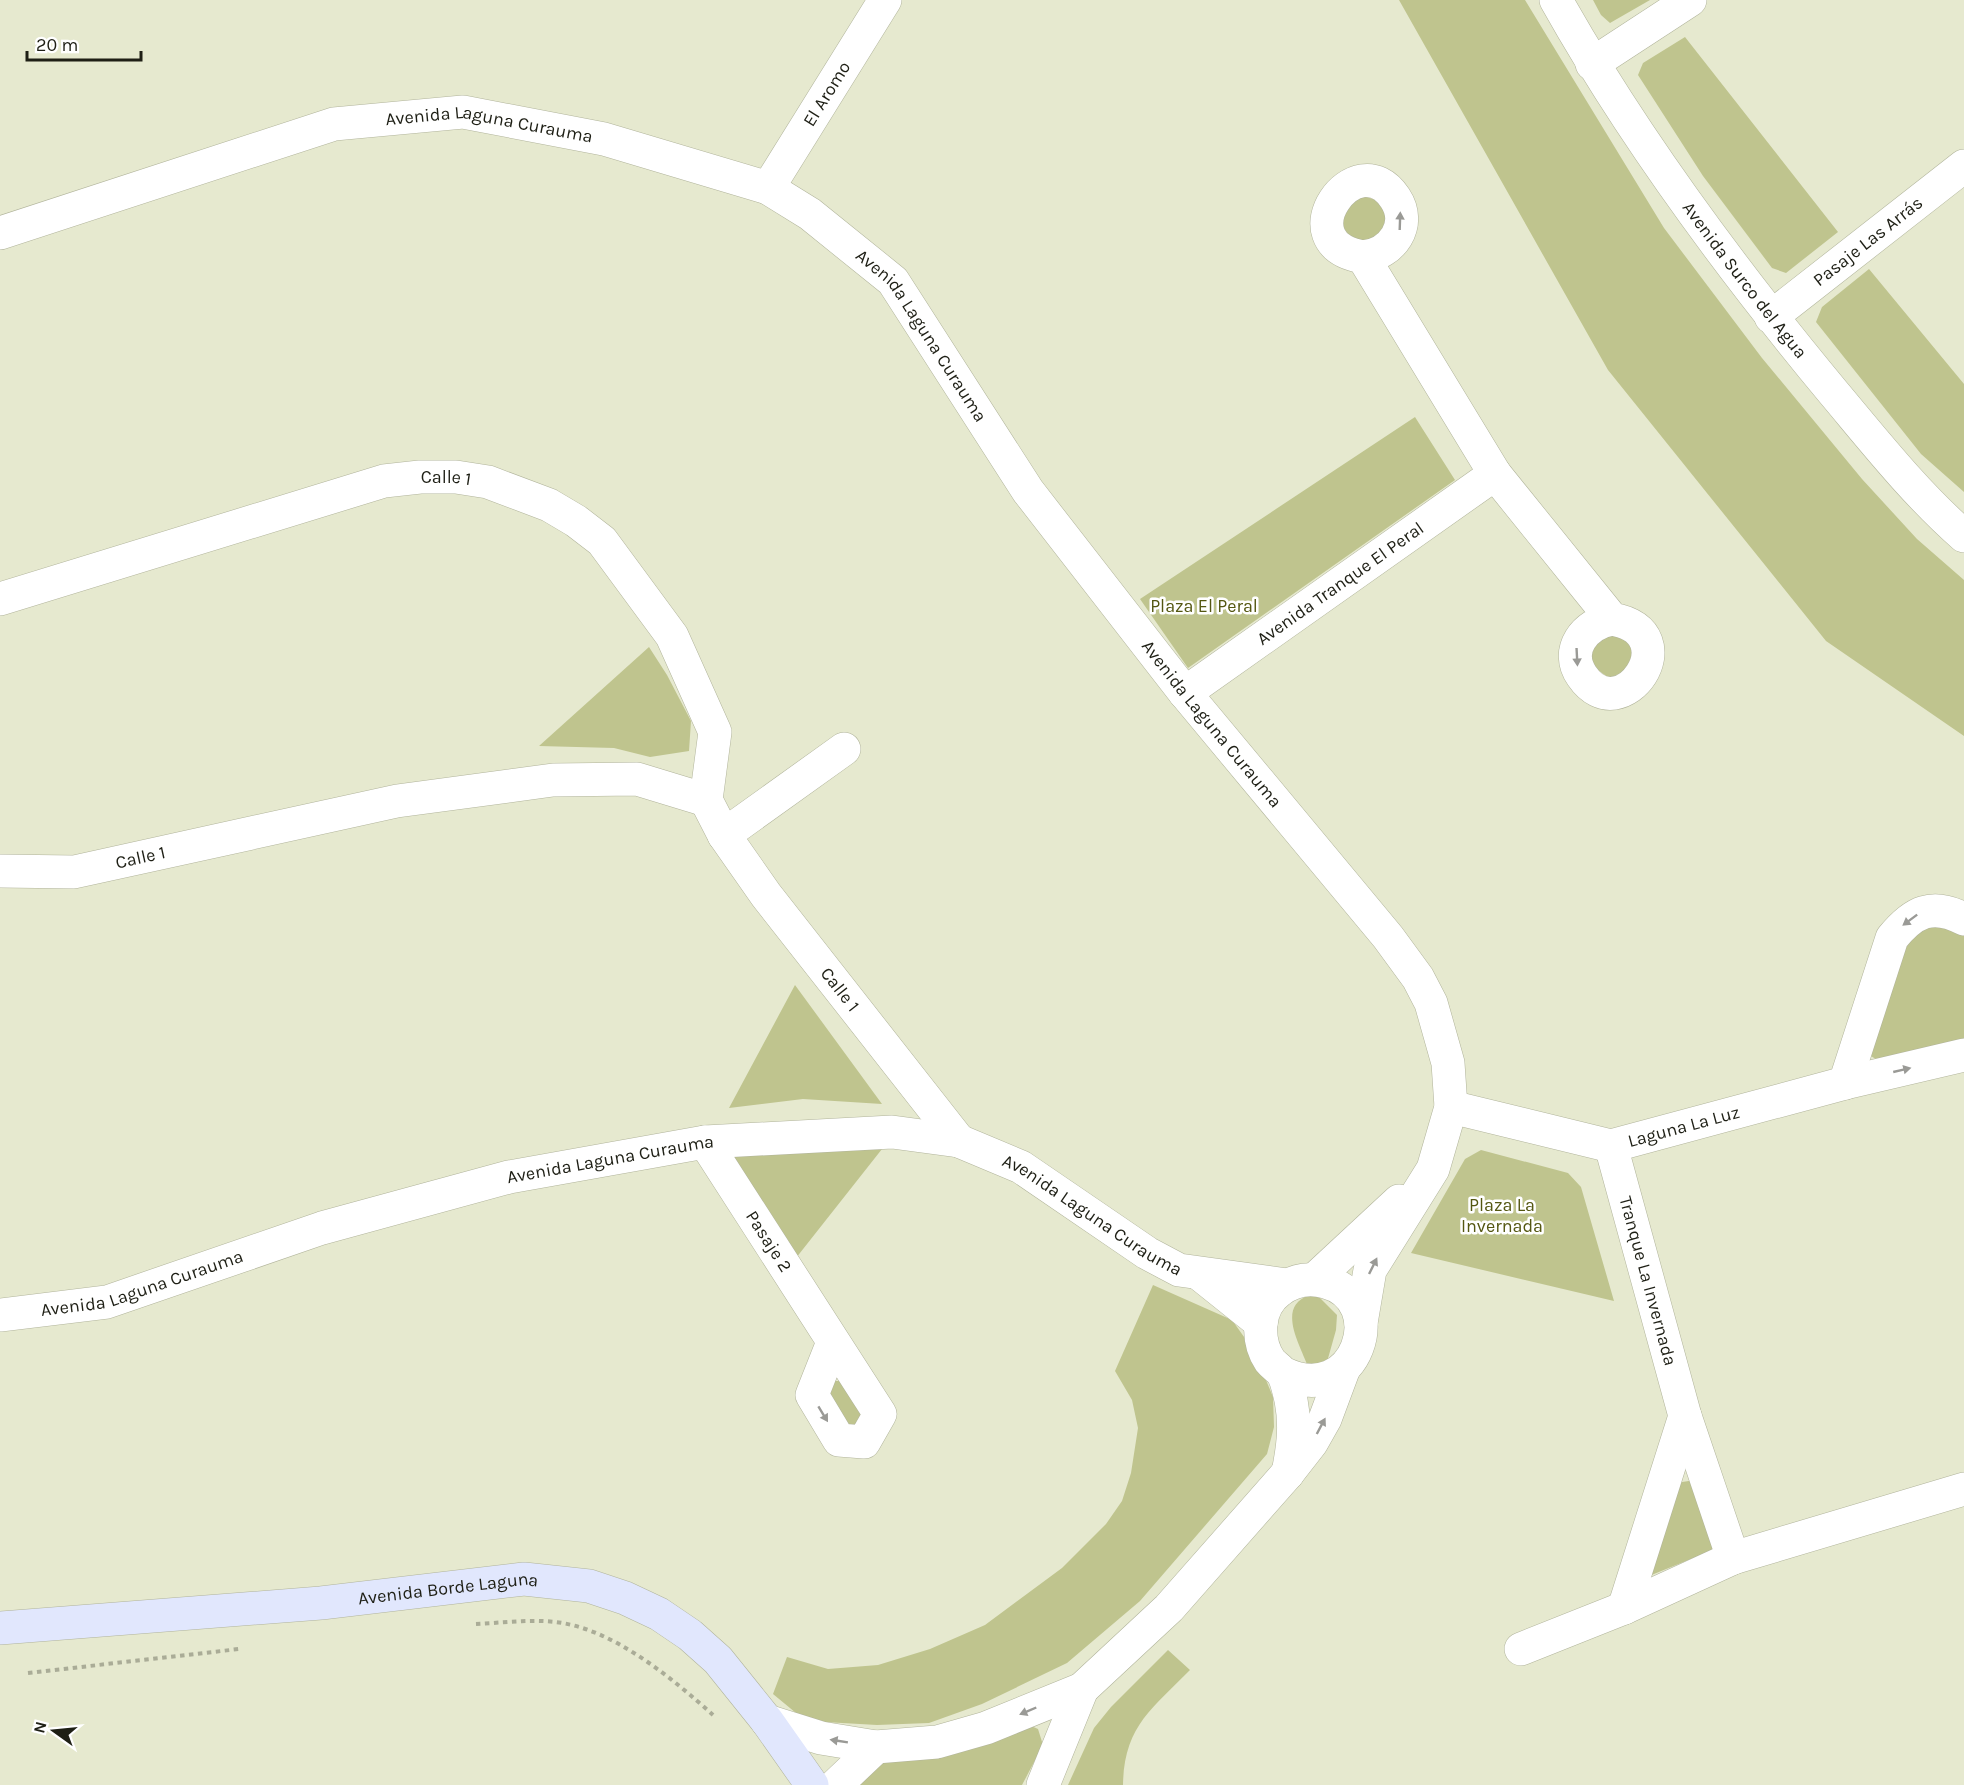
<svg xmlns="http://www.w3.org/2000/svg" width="1964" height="1785" font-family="Karla,sans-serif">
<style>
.green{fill:#bfc48e}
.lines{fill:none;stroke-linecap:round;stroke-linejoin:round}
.street-casing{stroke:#b1b49b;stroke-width:34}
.secondary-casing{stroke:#b1b49b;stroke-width:34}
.path{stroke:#aaac97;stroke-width:4;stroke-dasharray:4.5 4.5;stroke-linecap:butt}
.street{stroke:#fff;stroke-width:33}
.secondary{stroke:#e1e7fd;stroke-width:33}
.oneway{fill:#9a9a96}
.labels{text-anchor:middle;stroke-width:5;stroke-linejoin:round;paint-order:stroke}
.street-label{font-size:18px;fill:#1e1f15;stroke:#fff}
.park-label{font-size:18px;fill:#545711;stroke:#fff}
</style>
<rect width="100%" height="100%" fill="#e6e9cf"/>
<path class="green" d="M1399,0h126l139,228 98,130 100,121 55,60 47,41v156l-138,-95 -218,-271z
M1593,0h57l-40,23 -9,-8z
M1685,37l153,195 -52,41 -14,-5 -69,-92 -65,-101 5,-12z
M1342 219a22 22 0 1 1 44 0a22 22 0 1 1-44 0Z
M1869,269l95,115v108l-43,-38 -105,-132 6,-15z
M1415,417l40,63 -267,188 -48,-69z
M1618,632l16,16 -3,21 -22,9 -18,-13 1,-22z
M649,647l18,28 24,46 -2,30 -39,6 -36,-9 -75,-2z
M1929,925l35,8v107l-85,21 -13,-8 35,-114z
M795,985l87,119 -79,-5 -74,9z
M882,1149l-86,109 -71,-101z
M1481,1150l87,23 13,14 33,114 -203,-48 54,-94z
M1153,1285l79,35 22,31 19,46 1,30 -7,27 -127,147 -73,62 -85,41 -53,19 -52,2 -52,-3 -29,-9 -23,-19 14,-37 41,12 50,-4 52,-16 55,-24 77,-57 44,-44 16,-23 9,-28 7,-45 -6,-28 -17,-29z
M1310,1295l9,2 18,18 -1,15 -9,32 -19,5c-7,-21 -33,-61 2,-72z
M829,1381h14l21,33 -5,14 -14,-4 -18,-29z
M1695,1480l18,70 -64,26 27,-93z
M1168,1650l22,20c-38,39 -66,56 -67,115h-55l26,-57 17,-21z
M1029,1725l9,4 5,16 -21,40h-164l14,-19z"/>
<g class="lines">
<defs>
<g id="street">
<path id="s1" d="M1556,0c78,139 175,269 277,392 42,50 82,101 131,144"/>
<path d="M1592,64l98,-64"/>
<path id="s2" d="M768,188l117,-188"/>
<path id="s3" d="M0,233l334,-109 129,-12 141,27 164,49 42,26 83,67 135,210 157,202 203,244 30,41 13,25 17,60 3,44 -18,62 -63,101 -9,53"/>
<path d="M1363,257c29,-3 50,-32 32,-59 -38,-58 -113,45 -32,59l132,217 117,145c79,14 9,114 -30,57 -18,-26 3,-52 30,-57"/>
<path id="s4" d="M1771,317l193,-151"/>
<path id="s5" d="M0,599l384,-118 36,-4h36l32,5 61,23 27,16 26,20 70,95 43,96 -9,68 18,35 42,60 193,246"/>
<path id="s6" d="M1185,693l310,-219"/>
<path d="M724,835l120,-86"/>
<path id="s7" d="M0,871l74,1 323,-71 156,-21 84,-1 69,21"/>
<path d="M1845,1083l47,-145c21,-26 40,-36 72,-19"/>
<path id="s8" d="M1451,1107l160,39 234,-63 119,-28"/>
<path id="s9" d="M705,1142l175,272 -16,28 -25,-2 -27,-45 21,-53"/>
<path id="s10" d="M1611,1146l74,270 48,142"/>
<path d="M1201,1275l60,48"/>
<path d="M1315,1279l84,-78"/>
<path id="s11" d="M0,1315l107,-13 215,-74 187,-51 196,-35 187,-10 67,9 62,26 126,86 32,17 108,15"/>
<path d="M1283,1373c74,36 109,-73 43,-91 -18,-5 -33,-2 -47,9 -22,16 -23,49 -9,70 4,5 10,8 13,13 4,7 6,18 8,26 5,26 2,48 -3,73"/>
<path d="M1624,1608l61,-192"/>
<path d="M1521,1649l103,-41 109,-50 231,-69"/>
<path d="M767,1721l54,17 55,9 61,-5 49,-14 96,-39 87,-81 118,-134 25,-32 13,-23 19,-51"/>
<path d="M836,1785l40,-38"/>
<path d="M1043,1785l39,-96"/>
</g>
<g id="secondary">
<path id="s12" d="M0,1628l321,-25 203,-24 65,7 36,12 34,16 31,21 28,25 49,61 45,64"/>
</g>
</defs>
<use href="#street" class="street-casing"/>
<use href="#secondary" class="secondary-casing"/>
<path class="path" d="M476,1624c25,-1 53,-5 79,-2 57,6 117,56 158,93
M28,1673l211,-24"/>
<use href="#street" class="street"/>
<use href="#secondary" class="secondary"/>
</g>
<defs><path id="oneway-solid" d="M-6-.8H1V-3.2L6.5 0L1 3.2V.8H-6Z" transform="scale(1.5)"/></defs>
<g class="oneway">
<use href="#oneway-solid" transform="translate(1400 221) rotate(-88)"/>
<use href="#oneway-solid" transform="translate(1577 657) rotate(87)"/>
<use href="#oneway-solid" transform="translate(1910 920) rotate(143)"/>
<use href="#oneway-solid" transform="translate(1902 1070) rotate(-13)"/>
<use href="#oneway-solid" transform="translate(1373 1266) rotate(-64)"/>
<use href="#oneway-solid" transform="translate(823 1414) rotate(59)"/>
<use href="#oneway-solid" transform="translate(1321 1426) rotate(-62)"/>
<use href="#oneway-solid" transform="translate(1028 1711) rotate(157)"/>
<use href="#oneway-solid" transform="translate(839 1741) rotate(-171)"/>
</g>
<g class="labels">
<g class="street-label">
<text dy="6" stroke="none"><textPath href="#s2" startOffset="111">El Aromo</textPath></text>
<text dy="6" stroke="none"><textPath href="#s3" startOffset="508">Avenida Laguna Curauma</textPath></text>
<text dy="6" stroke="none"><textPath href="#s4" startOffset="123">Pasaje Las Arrás</textPath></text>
<text dy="6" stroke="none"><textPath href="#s1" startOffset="338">Avenida Surco del Agua</textPath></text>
<text dy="6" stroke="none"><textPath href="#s3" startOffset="1012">Avenida Laguna Curauma</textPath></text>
<text dy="6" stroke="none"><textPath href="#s5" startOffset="464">Calle 1</textPath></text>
<text dy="6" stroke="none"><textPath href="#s6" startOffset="190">Avenida Tranque El Peral</textPath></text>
<text dy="6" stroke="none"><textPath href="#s3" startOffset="1498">Avenida Laguna Curauma</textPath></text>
<text dy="6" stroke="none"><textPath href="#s7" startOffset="142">Calle 1</textPath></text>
<text dy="6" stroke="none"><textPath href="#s5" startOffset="1160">Calle 1</textPath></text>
<text dy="6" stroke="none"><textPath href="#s8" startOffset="240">Laguna La Luz</textPath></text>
<text dy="6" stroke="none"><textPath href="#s11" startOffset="632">Avenida Laguna Curauma</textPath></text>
<text dy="6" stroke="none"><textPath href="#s11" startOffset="1136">Avenida Laguna Curauma</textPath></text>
<text dy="6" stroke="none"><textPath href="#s9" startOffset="118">Pasaje 2</textPath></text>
<text dy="6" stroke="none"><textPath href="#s10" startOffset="140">Tranque La Invernada</textPath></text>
<text dy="6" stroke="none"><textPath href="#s11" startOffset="146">Avenida Laguna Curauma</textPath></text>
<text dy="6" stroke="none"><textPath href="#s12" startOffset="450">Avenida Borde Laguna</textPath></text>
</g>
<g class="park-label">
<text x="1204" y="612">Plaza El Peral</text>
<text x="1502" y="1211">Plaza La<tspan x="1502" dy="21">Invernada</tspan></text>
</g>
</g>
<g transform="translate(54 1731) rotate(285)" stroke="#ffffff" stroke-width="4.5" paint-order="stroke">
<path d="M0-4.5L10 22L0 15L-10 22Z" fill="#1e1f15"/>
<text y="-9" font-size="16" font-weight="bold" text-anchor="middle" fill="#1e1f15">N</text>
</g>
<path d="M27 51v9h114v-9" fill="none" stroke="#1e1f15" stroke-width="3"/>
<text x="36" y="51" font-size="18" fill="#1e1f15" stroke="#ffffff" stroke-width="4.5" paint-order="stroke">20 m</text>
</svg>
